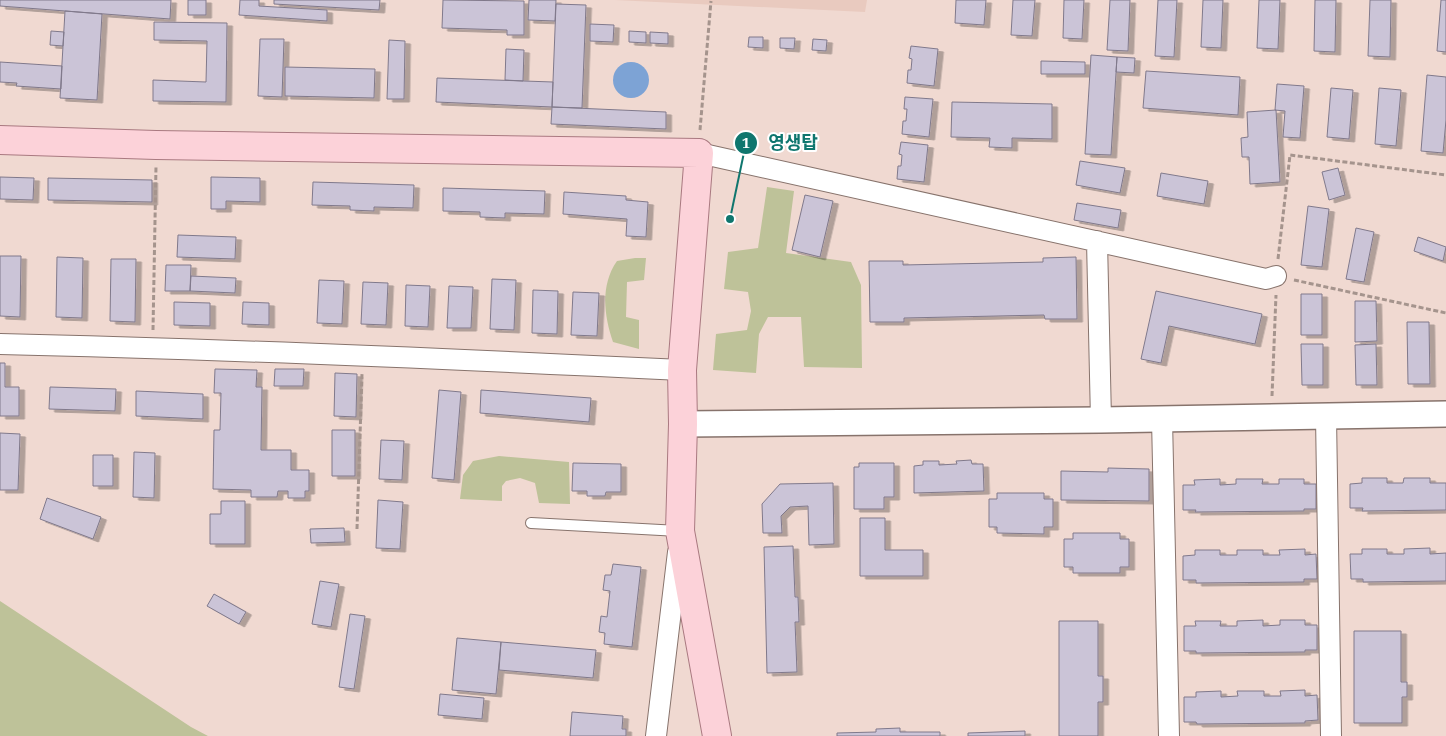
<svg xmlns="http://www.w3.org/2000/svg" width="1446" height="736" font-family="'Noto Serif','Noto Sans KR',serif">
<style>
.built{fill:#e9cabf}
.green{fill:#bec299}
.water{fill:#7da3d5}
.building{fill:#cbc4d7;stroke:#80798b;filter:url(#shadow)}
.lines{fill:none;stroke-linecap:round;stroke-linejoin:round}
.service-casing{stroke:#87736c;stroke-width:12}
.minor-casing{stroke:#87736c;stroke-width:22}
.tertiary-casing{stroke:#87736c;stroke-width:28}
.primary-casing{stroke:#a97980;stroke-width:30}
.path{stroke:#a5948d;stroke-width:3;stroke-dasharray:5 2.5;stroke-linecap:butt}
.service{stroke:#fff;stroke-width:10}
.minor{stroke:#fff;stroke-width:20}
.tertiary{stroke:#fff;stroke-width:25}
.primary{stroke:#fcd2d9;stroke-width:28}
.leader{fill:none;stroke:#0f766e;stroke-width:2}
.callout-dot{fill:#0f766e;stroke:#fff;stroke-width:2}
.mark-label{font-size:15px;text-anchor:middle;font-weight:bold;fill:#fff}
.callout-label{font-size:18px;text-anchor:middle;font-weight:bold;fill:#0f766e;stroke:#fff;stroke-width:4;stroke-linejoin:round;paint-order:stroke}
</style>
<defs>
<filter id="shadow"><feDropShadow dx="5.5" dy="3" stdDeviation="0" flood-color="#0004"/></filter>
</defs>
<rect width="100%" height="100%" fill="#f0d9d1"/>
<path class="built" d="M615,0h252l-2,12z"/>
<path class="green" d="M767,187l27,4 -8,62 65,9 10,23 1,83 -58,-1 -3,-50h-33l-9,17 -3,39 -43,-3 3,-36 31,-4 4,-19 -3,-19 -24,-3 4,-37 30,-4z
M635,258h11l-2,22 -17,2 -1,35 13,3v29l-26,-7c-9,-26 -13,-57 4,-81z
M499,456l70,6 1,42 -31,-1 -4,-20 -15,-5 -14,3 -4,5v15l-42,-2 3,-24 10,-14z
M0,601l191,126 17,9h-208z"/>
<path class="water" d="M613 80a18 18 0 1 1 36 0a18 18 0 1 1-36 0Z"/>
<path class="building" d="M0,0h171l-1,19 -170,-13z
M188,0h18v15h-18z
M240,0h19v6l68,4v11l-88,-6z
M274,0h106l-1,10 -105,-6z
M443,0l81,1v34h-17v-5l-65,-2z
M529,0h27l-1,21 -27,-1z
M956,0h30l-2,25 -29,-2z
M1013,0h22l-3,36 -21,-1z
M1064,0h20l-2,39 -19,-1z
M1110,0h20l-2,51 -21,-1z
M1158,0h19l-3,57 -19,-1z
M1203,0h20l-2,48 -20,-1z
M1259,0h21l-2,49 -21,-1z
M1315,0h21l-1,52 -21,-1z
M1370,0h21l-1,57 -22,-1z
M1441,0h5v52l-9,-1z
M556,4l30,1 -4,103 -30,-1z
M65,11l37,3 -5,86 -37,-2z
M154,22l73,1 -1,79 -73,-1v-21l53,2 1,-41 -53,-1z
M590,24l24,1 -1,17 -23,-1z
M51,31l13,1 -1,14 -13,-1z
M629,31l17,1v11l-17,-1z
M650,32l18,1v11l-18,-1z
M749,37h14v11l-15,-1z
M780,38h15l-1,11 -14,-1z
M260,39h24l-2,58 -24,-1z
M813,39l14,1 -1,11 -14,-1z
M389,40l16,1 -1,58h-17z
M911,46l27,3 -4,37 -27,-3 1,-13h3l1,-11 -3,-1z
M506,49l18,1 -1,31 -18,-1z
M1091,55l26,2 -6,98 -26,-1z
M1117,57l18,1 -1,15 -18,-1z
M1041,61l44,1v12h-44z
M0,62l62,4 -1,23 -45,-3 1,-3 -17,-1z
M285,67l90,2 -1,29 -89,-2z
M1146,71l94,6 -2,38 -95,-7z
M1427,75l19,2v43l-3,33 -22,-2z
M437,78l116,4 -1,25 -116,-5z
M1277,84l27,2 -4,52 -17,-1 2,-26 -10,-1z
M1331,88l22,2 -4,49 -22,-2z
M1379,88l22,2 -5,56 -21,-2z
M905,97l28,2 -4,38 -27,-3 1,-13h3l1,-12h-3z
M952,102l100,2v35l-40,-1v10l-23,-1 1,-9 -39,-1z
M552,107l114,5v17l-115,-5z
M1276,110l4,72 -30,2 -1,-27h-7l-1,-19 7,-1 -1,-25z
M901,142l27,3 -4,37 -27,-3 1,-13h3l1,-11 -3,-1z
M1080,161l45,7 -5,25 -44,-8z
M1338,168l7,27 -16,5 -7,-28z
M1161,173l47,8 -4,23 -47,-8z
M0,177l34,1 -1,22 -33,-1z
M211,177l49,1v24l-34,-1v8h-15z
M48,178l104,2v22l-104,-2z
M313,182l101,3 -1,23 -39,-1v4l-24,-1v-4l-38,-1z
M443,188l102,3 -1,23 -39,-1v5l-25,-1v-5l-37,-1z
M564,192l62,4v4l22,2 -2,35 -20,-1 1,-17 -64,-5z
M805,195l28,6 -13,56 -28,-7z
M1077,203l44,7 -3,18 -44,-8z
M1308,206l21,3 -7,58 -21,-2z
M1356,228l18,4 -10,50 -18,-3z
M178,235l58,2 -1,22 -58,-2z
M1418,237l28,10 -3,14 -29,-10z
M0,256h21l-1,61 -20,-1z
M57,257l26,1 -1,60 -26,-1z
M1076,257l1,62h-32l-1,-4 -140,3v4h-34l-1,-61h34v4l140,-3v-4z
M111,259h25l-1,63 -25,-1z
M166,265h25l-1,26h-25z
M191,276l45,2 -1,15 -45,-2z
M492,279l24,1 -2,50 -24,-1z
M319,280l25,1 -2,43 -25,-1z
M363,282l25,1 -2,42 -25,-1z
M406,285l24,1 -2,41 -23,-1z
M449,286l24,1 -2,41h-24z
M533,290l25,1 -1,43 -25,-1z
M1156,291l106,23 -7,30 -86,-18 -8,37 -20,-4z
M573,292l26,1 -2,43 -26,-1z
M1301,294h21v41h-21z
M1355,301h21l1,40 -22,1z
M174,302l36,1v23l-36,-1z
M243,302l26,1v22l-27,-1z
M1407,322h22l1,62h-22z
M1301,344h22v41h-21z
M1376,344l1,41h-21l-1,-40z
M0,363h5v24h14v29h-19z
M215,369l42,1 -1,17h6l-1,63h30v20h18v21h-4v7h-17v-7h-10l-1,6h-26v-7l-38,-1 1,-59h6l1,-37h-7z
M275,369h29l-1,17h-29z
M335,373l22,1 -1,43 -22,-1z
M50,387l66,2 -1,22 -66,-2z
M439,390l22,2 -7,88 -22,-2z
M481,390l110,8 -2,24 -109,-9z
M136,391l67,3v25l-67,-3z
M332,430h23v46h-23z
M0,433l20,1 -2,56h-18z
M381,440l23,1 -2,39 -23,-1z
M134,452l21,1 -1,45 -21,-1z
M93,455h20v31h-20z
M971,460l1,4h11l1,27 -70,2v-27l9,-1v-4h16v4l18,-1 -1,-3z
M573,463l48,1v28h-15l-1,4h-18v-5h-15z
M859,463h35v34h-10v12h-30v-42h5z
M1108,468l41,1v32l-88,-1v-29l47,1z
M1362,478h25v5h16l1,-5h26v5h16v27l-84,1 1,-3h-13v-24l12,-1z
M1220,479v6l16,-1v-5h27l-1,5h17v-5h25v5h12v25h-12v2l-109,1 1,-2h-13v-25h12l-1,-5z
M833,483l1,61 -25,1 -1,-39 -18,1 -9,9 1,17h-19l-1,-29 18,-20z
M997,493h47v6h9v28h-9v7l-47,-1v-6h-8v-28h8z
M47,498l54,19 -8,22 -53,-20z
M378,500l25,2 -3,47 -24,-1z
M221,501h24v43h-35v-30h11z
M860,518h25v32h38v26h-63z
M344,528l1,14 -34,1 -1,-14z
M1073,533h47v6h9v28h-9v6h-47v-6h-9v-28h9z
M793,546l2,51h3l1,25h-4l2,50 -30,1 -3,-126z
M1430,548v6l16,-1v28l-83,1v-3h-12l-1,-25h12v-5h25v5h17v-5z
M1305,549v6l11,-1 1,25h-13v3l-108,1v-3h-13v-24l12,-1v-5h25v5h17v-5h26v5h17l-1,-5z
M613,564l28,3 -9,80 -28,-3 1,-11 -6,-1 2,-16 6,1 3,-26 -7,-1 2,-15h6z
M320,581l19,3 -8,43 -19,-3z
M214,594l32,18 -7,12 -32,-18z
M350,614l15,2 -11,73 -15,-2z
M1263,620v6l17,-1v-5h25v5h12v25h-12v2l-109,1v-2h-12v-25h12l-1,-5h26l-1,5h17v-5z
M1059,621h39v55h5v26h-5v34h-39z
M1354,631h47v51h6v15h-5v26h-48z
M457,638l44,4 -5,52 -44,-4z
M501,642l95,8 -3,28 -94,-8z
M1305,690v6l12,-1 1,25 -13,1v2l-108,1 -1,-2h-12v-25h12v-5l25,-1v6l17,-1 -1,-5h27v5h17l-1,-5z
M440,694l44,4 -2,21 -44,-4z
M572,712l51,4 -1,13h4v7h-56z
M900,728v4h40v4h-103v-3l39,-1v-3z
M1025,731v5h-57v-3z"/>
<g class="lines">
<defs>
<path id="service" d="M531,523l148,8"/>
<path id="minor" d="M699,153l567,126 10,-3
M1097,241l4,179
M0,344c228,5 455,15 682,26
M1326,416l5,320
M1162,419l7,317
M656,736l22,-184"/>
<path id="tertiary" d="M683,424l418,-4 345,-6"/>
<path id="primary" d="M0,140l156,5 543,8 -17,217 1,54 -3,107 37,205"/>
</defs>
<use href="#service" class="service-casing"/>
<use href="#minor" class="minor-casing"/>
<use href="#tertiary" class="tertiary-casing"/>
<use href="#primary" class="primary-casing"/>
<path class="path" d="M700,130l11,-129
M1278,259l12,-104 156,20
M1294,280l152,33
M153,330l3,-164
M1272,396l4,-101
M357,529l5,-155"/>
<use href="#service" class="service"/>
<use href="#minor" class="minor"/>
<use href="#tertiary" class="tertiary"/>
<use href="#primary" class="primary"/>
</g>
<path class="leader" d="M730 219L746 143"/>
<g class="callout-dot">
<circle cx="730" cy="219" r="5"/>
<circle cx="746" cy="143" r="12"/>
</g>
<g class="mark-label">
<text x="746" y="148">1</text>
</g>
<g class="callout-label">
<text x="793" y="149">영생탑</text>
</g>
</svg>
